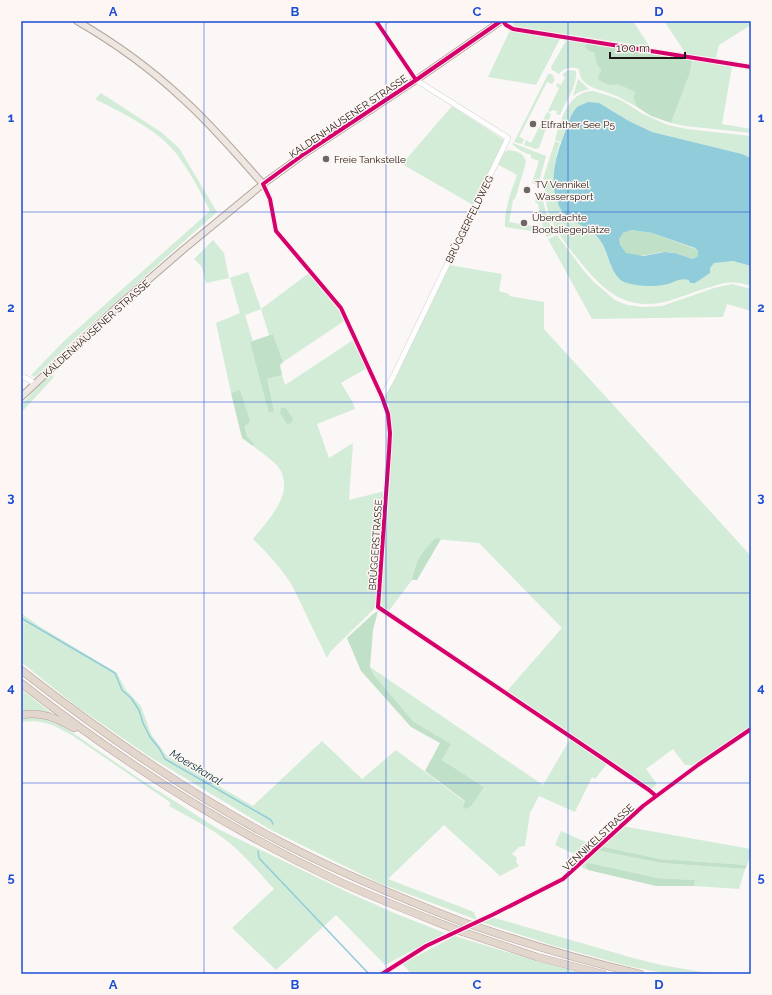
<svg xmlns="http://www.w3.org/2000/svg" width="772" height="995" font-family="Raleway,sans-serif">
<style>
.green{fill:#d3ecd8}
.forest{fill:#c0e0c8}
.water{fill:#90ccd9;fill-rule:evenodd}
.lines{fill:none;stroke-linecap:round;stroke-linejoin:round}
.stream{stroke:#90ccd9;stroke-width:1.5}
.minor-casing{stroke:#d8d3d1;stroke-width:6}
.major-casing{stroke:#b4a49c;stroke-width:8}
.highway-casing{stroke:#b4a49c;stroke-width:8}
.minor{stroke:#fefefe;stroke-width:5}
.major{stroke:#ede6e1;stroke-width:6}
.highway{stroke:#e2d6cd;stroke-width:7}
.highway-bridge-casing{stroke:#b4a49c;stroke-width:8;stroke-linecap:butt}
.highway-bridge{stroke:#e2d6cd;stroke-width:7}
.cycleway-casing{stroke:#fef6f3;stroke-width:6}
.cycleway{stroke:#d6006c;stroke-width:4}
.grid{fill:none;stroke:#1d4ed8;stroke-width:1;stroke-opacity:0.55}
.poi-dot{fill:#6c6764;stroke:#fef6f3;stroke-width:1.5}
.labels{text-anchor:middle;stroke-width:3;stroke-linejoin:round;paint-order:stroke}
.street-label{font-size:10px;fill:#1f1916;stroke:#fef6f3}
.poi-label{font-size:10px;fill:#1f1916;stroke:#fef6f3;text-anchor:start}
.water-label{font-size:11px;font-style:italic;fill:#032f37;stroke:#fef6f3}
.neatline{fill:none;stroke:#1d4ed8;stroke-width:1.5}
.grid-label{font-size:13px;text-anchor:middle;font-weight:bold;fill:#1d4ed8}
</style>
<rect width="100%" height="100%" fill="#fbf7f6"/>
<path class="green" d="M512,21h121l17,26 -132,-20 -4,-1z
M664,21h87v4l-32,20 -3,13 -30,-4z
M510,30l49,8 1,1 -24,46 -48,-8z
M567,39l18,4 9,9 8,18 15,14 18,8 -2,6 4,9c-8,-4 -15,-9 -23,-12 -13,-6 -35,-7 -35,-26 -8,-2 -14,-2 -20,5l-7,-4 -1,-3z
M692,60l40,7 -10,57 29,5v4l-66,-7 -14,-3 19,-50z
M571,70l5,1c1,18 -10,28 -16,44l-4,-1 1,-3 -4,-1 -3,2 -2,-1 11,-23 -3,-2 1,-3 4,2 4,-8 -3,-2 4,-4z
M548,74h4l3,6 -3,4 -5,-2 -28,55 5,2 -2,5 -8,-2z
M578,79l11,10 -10,3 -6,4z
M593,91l14,4 14,5 22,14 25,11 19,4 64,7v22l-9,-4 -90,-22 -23,-11 -18,-11 -42,9 -8,23 -6,-2c6,-20 12,-48 38,-49z
M101,93l60,39 18,16 38,64 -138,123 -44,42 -4,-2 33,-34 146,-130c-10,-20 -21,-41 -35,-59 -17,-22 -55,-40 -80,-53z
M452,106l52,34 -31,65 -71,-41z
M547,112l4,2 -12,34 -3,1 -12,-4 2,-5 5,3z
M555,141l5,2c-6,17 -7,36 -4,53l-5,1 -6,-3v-14l-2,-1z
M513,143l33,13 -8,29 -6,-2 7,-22 -8,-3v-3c-7,-2 -14,-6 -19,-11z
M508,150c8,1 15,2 18,11l-1,5 -10,33 -2,1 -4,22 34,6 -5,-24 -3,-2 1,-4 7,3 6,22 6,10 -8,4 -2,-4 -40,-6c-1,-17 6,-36 12,-52l-20,-11 5,-10z
M552,200l1,1h4l5,9 10,9 14,8 16,15 10,27 52,16 19,-7 6,2 21,-12 4,-5 19,-2 18,5v20c-19,-6 -25,-4 -44,2 -15,4 -29,11 -43,14 -41,9 -63,-14 -87,-44 -13,-17 -29,-35 -31,-57z
M557,235l27,36 10,11 21,18 12,5 16,2 19,-1 52,-18 18,-4 19,5v22l-24,-7 -4,13 -131,2 -44,-80z
M213,240l11,13 5,25 19,-6 13,37 48,-36 33,41 2,7 -61,41 -10,-28 -4,1 -8,-26 -16,6 8,26 -3,1 24,68 -8,-31 16,-4 3,10 68,-45 14,28 -26,15 11,18 3,8 -38,15 12,34 24,-15 -4,57 36,-9 -9,113 -3,6 -43,42 -3,6 -35,-73c-11,-17 -24,-31 -39,-46 14,-18 43,-46 26,-71 -7,-9 -18,-15 -26,-22v-2l-6,-8 -7,-45 -9,2 -15,-70 24,-10 -10,-35 -24,5 -4,-16 -8,-8z
M449,265l53,9 -3,17 10,3v2l35,6v27l207,227v170l-57,39h-9l-12,-16 -27,20 11,15 -6,5 -144,-98 55,-63 -83,-85 -43,-4 -21,27 -3,14 -24,32 -6,-5 -1,-10 11,-164 -8,-36z
M51,375l3,2 -33,36v-8l18,-20z
M21,613l18,13 78,47 9,17 15,16 10,28 16,22 86,50 69,-65 40,38 34,-29 69,52 19,-15 -42,-27 9,-16 -37,-22 -40,-47 -4,-8 173,118 27,-46 37,25 -12,15 -3,-2 -17,35 -36,-16 -9,17 -5,33 -6,1 -7,7 5,4 -1,3 3,5 -19,10 -56,-51 -56,54 86,33 3,8 -98,-37 -108,-53 -121,-73 -74,-51 -55,-44z
M21,689l33,26 -33,-2z
M33,717l8,1 22,8 74,51 81,52 127,62 49,22 51,20 -60,32 -49,-50 -60,55 -44,-42 42,-39c-15,-16 -30,-35 -47,-48 -17,-14 -39,-24 -58,-35l2,-3 -98,-67c-19,-11 -30,-17 -52,-14v-3z
M622,826l129,23v5l-4,11 -87,-6 -60,-13z
M561,831l34,15 -12,12 -28,-13z
M596,850l65,13 84,6 -6,20 -45,-3 1,-6 -38,-2 -72,-13 3,5 -4,-1 -2,-2v-3z
M492,917l141,41 28,7 53,9h-46l-40,-8 -77,-21 -70,-23z
M455,936l81,25 51,13h-175l-10,-10z"/>
<path class="forest" d="M586,43l106,17 -2,13 -19,50 -20,-7 -14,-9 -4,-9 2,-6 -18,-8c-7,3 -13,-1 -19,-5l1,-5 3,-4c-7,-5 -5,-11 -8,-18l-5,-1 -4,-4z
M631,230l21,3 44,16 2,2v5l-5,3c-9,-3 -18,-7 -27,-7 -14,0 -35,11 -45,-4 -1,-3 -3,-6 -2,-9 1,-5 7,-8 12,-9z
M273,334l10,28 -3,3 2,10 -15,4 7,32 -5,2 -19,-71z
M240,390l10,31 -5,5 2,10 7,8 -1,2 -11,-8 -11,-45z
M281,408h5l7,11 -2,4 -4,1 -7,-11z
M436,538l5,1 -24,41h-5c4,-21 10,-28 24,-42z
M378,611l-5,19 -3,37 4,8 40,47 37,22 -9,16 42,27 -13,19 -5,3 -3,-2 2,-6 -40,-30 15,-28 -29,-16 -50,-56 -14,-33 26,-24z
M600,846l60,13 87,6 -2,4 -84,-6 -65,-13z
M588,863l69,15 38,2 -1,6h-38l-68,-16 -3,-5z"/>
<path class="water" d="M588,102l11,1 30,18 23,11 90,22 9,4v108l-18,-5 -19,2 -4,5v5l-15,10h-5l-1,-3c-11,-3 -15,4 -26,5 -12,2 -28,1 -39,-3 -13,-6 -16,-29 -22,-39 -10,-16 -29,-19 -40,-32 -4,-5 -5,-12 -7,-17 -4,-23 2,-41 10,-62 3,-9 6,-18 12,-25 3,-2 8,-3 11,-5zM631,230l21,3 43,15 3,3v5l-5,3 -18,-6 -10,-1 -22,4 -17,-3 -6,-8 -1,-6 4,-6z"/>
<g class="lines">
<path class="stream" d="M21,618l94,55 7,17 9,8 8,12 4,13 7,14 9,11 6,11 106,61 2,4
M258,851l1,7 110,116"/>
<defs>
<path id="minor" d="M376,21l40,59 92,58 -114,237 -12,22
M503,21l3,4 7,4 238,38
M379,26l8,-5
M263,184l7,15 6,32 65,77 41,89 6,17 2,19 -1,19 -11,155 233,157 38,26 7,6
M21,376l9,4 4,4
M382,974l44,-28 66,-31 71,-36 80,-73 55,-41 53,-36"/>
<path id="major" d="M77,21c38,22 74,48 106,78 29,26 54,56 80,85
M21,397l97,-91 66,-57 79,-65 41,-30 112,-74 85,-59"/>
<path id="highway" d="M21,670c82,64 168,124 260,172 59,31 122,57 184,81
M21,683c98,77 204,145 317,198 37,17 76,32 114,47
M21,715c20,-4 35,3 53,13
M475,926c55,19 109,35 165,48
M463,932l74,25 66,17"/>
</defs>
<use href="#minor" class="minor-casing"/>
<use href="#major" class="major-casing"/>
<use href="#highway" class="highway-casing"/>
<use href="#minor" class="minor"/>
<use href="#major" class="major"/>
<use href="#highway" class="highway"/>
<defs>
<path id="highway-bridge" d="M465,923l10,3
M452,928l11,4"/>
</defs>
<use href="#highway-bridge" class="highway-bridge-casing"/>
<use href="#highway-bridge" class="highway-bridge"/>
<defs>
<path id="cycleway" d="M376,21l40,59
M501,21l-85,59 -112,74 -41,30 7,15 6,32 65,77 41,89 6,17 2,19 -1,19 -11,155 233,157 38,26 7,6
M503,21l3,4 7,4 238,38
M382,974l44,-28 66,-31 71,-36 80,-73 55,-41 53,-36"/>
</defs>
<use href="#cycleway" class="cycleway-casing"/>
<use href="#cycleway" class="cycleway"/>
</g>
<path class="grid" d="M204,21v953M386,21v953M568,21v953M21,212h730M21,402h730M21,593h730M21,783h730"/>
<g class="poi-dot">
<circle cx="533" cy="124" r="4"/>
<circle cx="326" cy="159" r="4"/>
<circle cx="527" cy="190" r="4"/>
<circle cx="524" cy="223" r="4"/>
</g>
<g class="labels">
<g class="street-label">
<text transform="translate(348 116) rotate(-34)" y="4">KALDENHAUSENER STRASSE</text>
<text transform="translate(469 219) rotate(-64)" y="4">BRÜGGERFELDWEG</text>
<text transform="translate(96 328) rotate(-42)" y="4">KALDENHAUSENER STRASSE</text>
<text transform="translate(375 545) rotate(-86)" y="4">BRÜGGERSTRASSE</text>
<text transform="translate(598 837) rotate(-43)" y="4">VENNIKELSTRASSE</text>
</g>
<g class="poi-label">
<text x="541" y="128">Elfrather See P5</text>
<text x="334" y="163">Freie Tankstelle</text>
<text x="535" y="188">TV Vennikel<tspan x="535" dy="12">Wassersport</tspan></text>
<text x="532" y="221">Überdachte<tspan x="532" dy="12">Bootsliegeplätze</tspan></text>
</g>
<g class="water-label">
<text transform="translate(196 767) rotate(31)" y="4">Moerskanal</text>
</g>
</g>
<rect width="772" height="995" fill="none" stroke="#fef6f3" stroke-width="44"/>
<path d="M610 52v6h75v-6" fill="none" stroke="#1f1916" stroke-width="2"/>
<text x="616" y="52" font-size="12" fill="#1f1916" stroke="#fef6f3" stroke-width="3" paint-order="stroke">100 m</text>
<rect x="22" y="22" width="728" height="951" class="neatline"/>
<g class="grid-label">
<text x="113" y="16">A</text>
<text x="295" y="16">B</text>
<text x="477" y="16">C</text>
<text x="659" y="16">D</text>
<text x="11" y="122">1</text>
<text x="761" y="122">1</text>
<text x="11" y="312">2</text>
<text x="761" y="312">2</text>
<text x="11" y="502">3</text>
<text x="761" y="502">3</text>
<text x="11" y="692">4</text>
<text x="761" y="692">4</text>
<text x="11" y="882">5</text>
<text x="761" y="882">5</text>
<text x="113" y="989">A</text>
<text x="295" y="989">B</text>
<text x="477" y="989">C</text>
<text x="659" y="989">D</text>
</g>
</svg>
